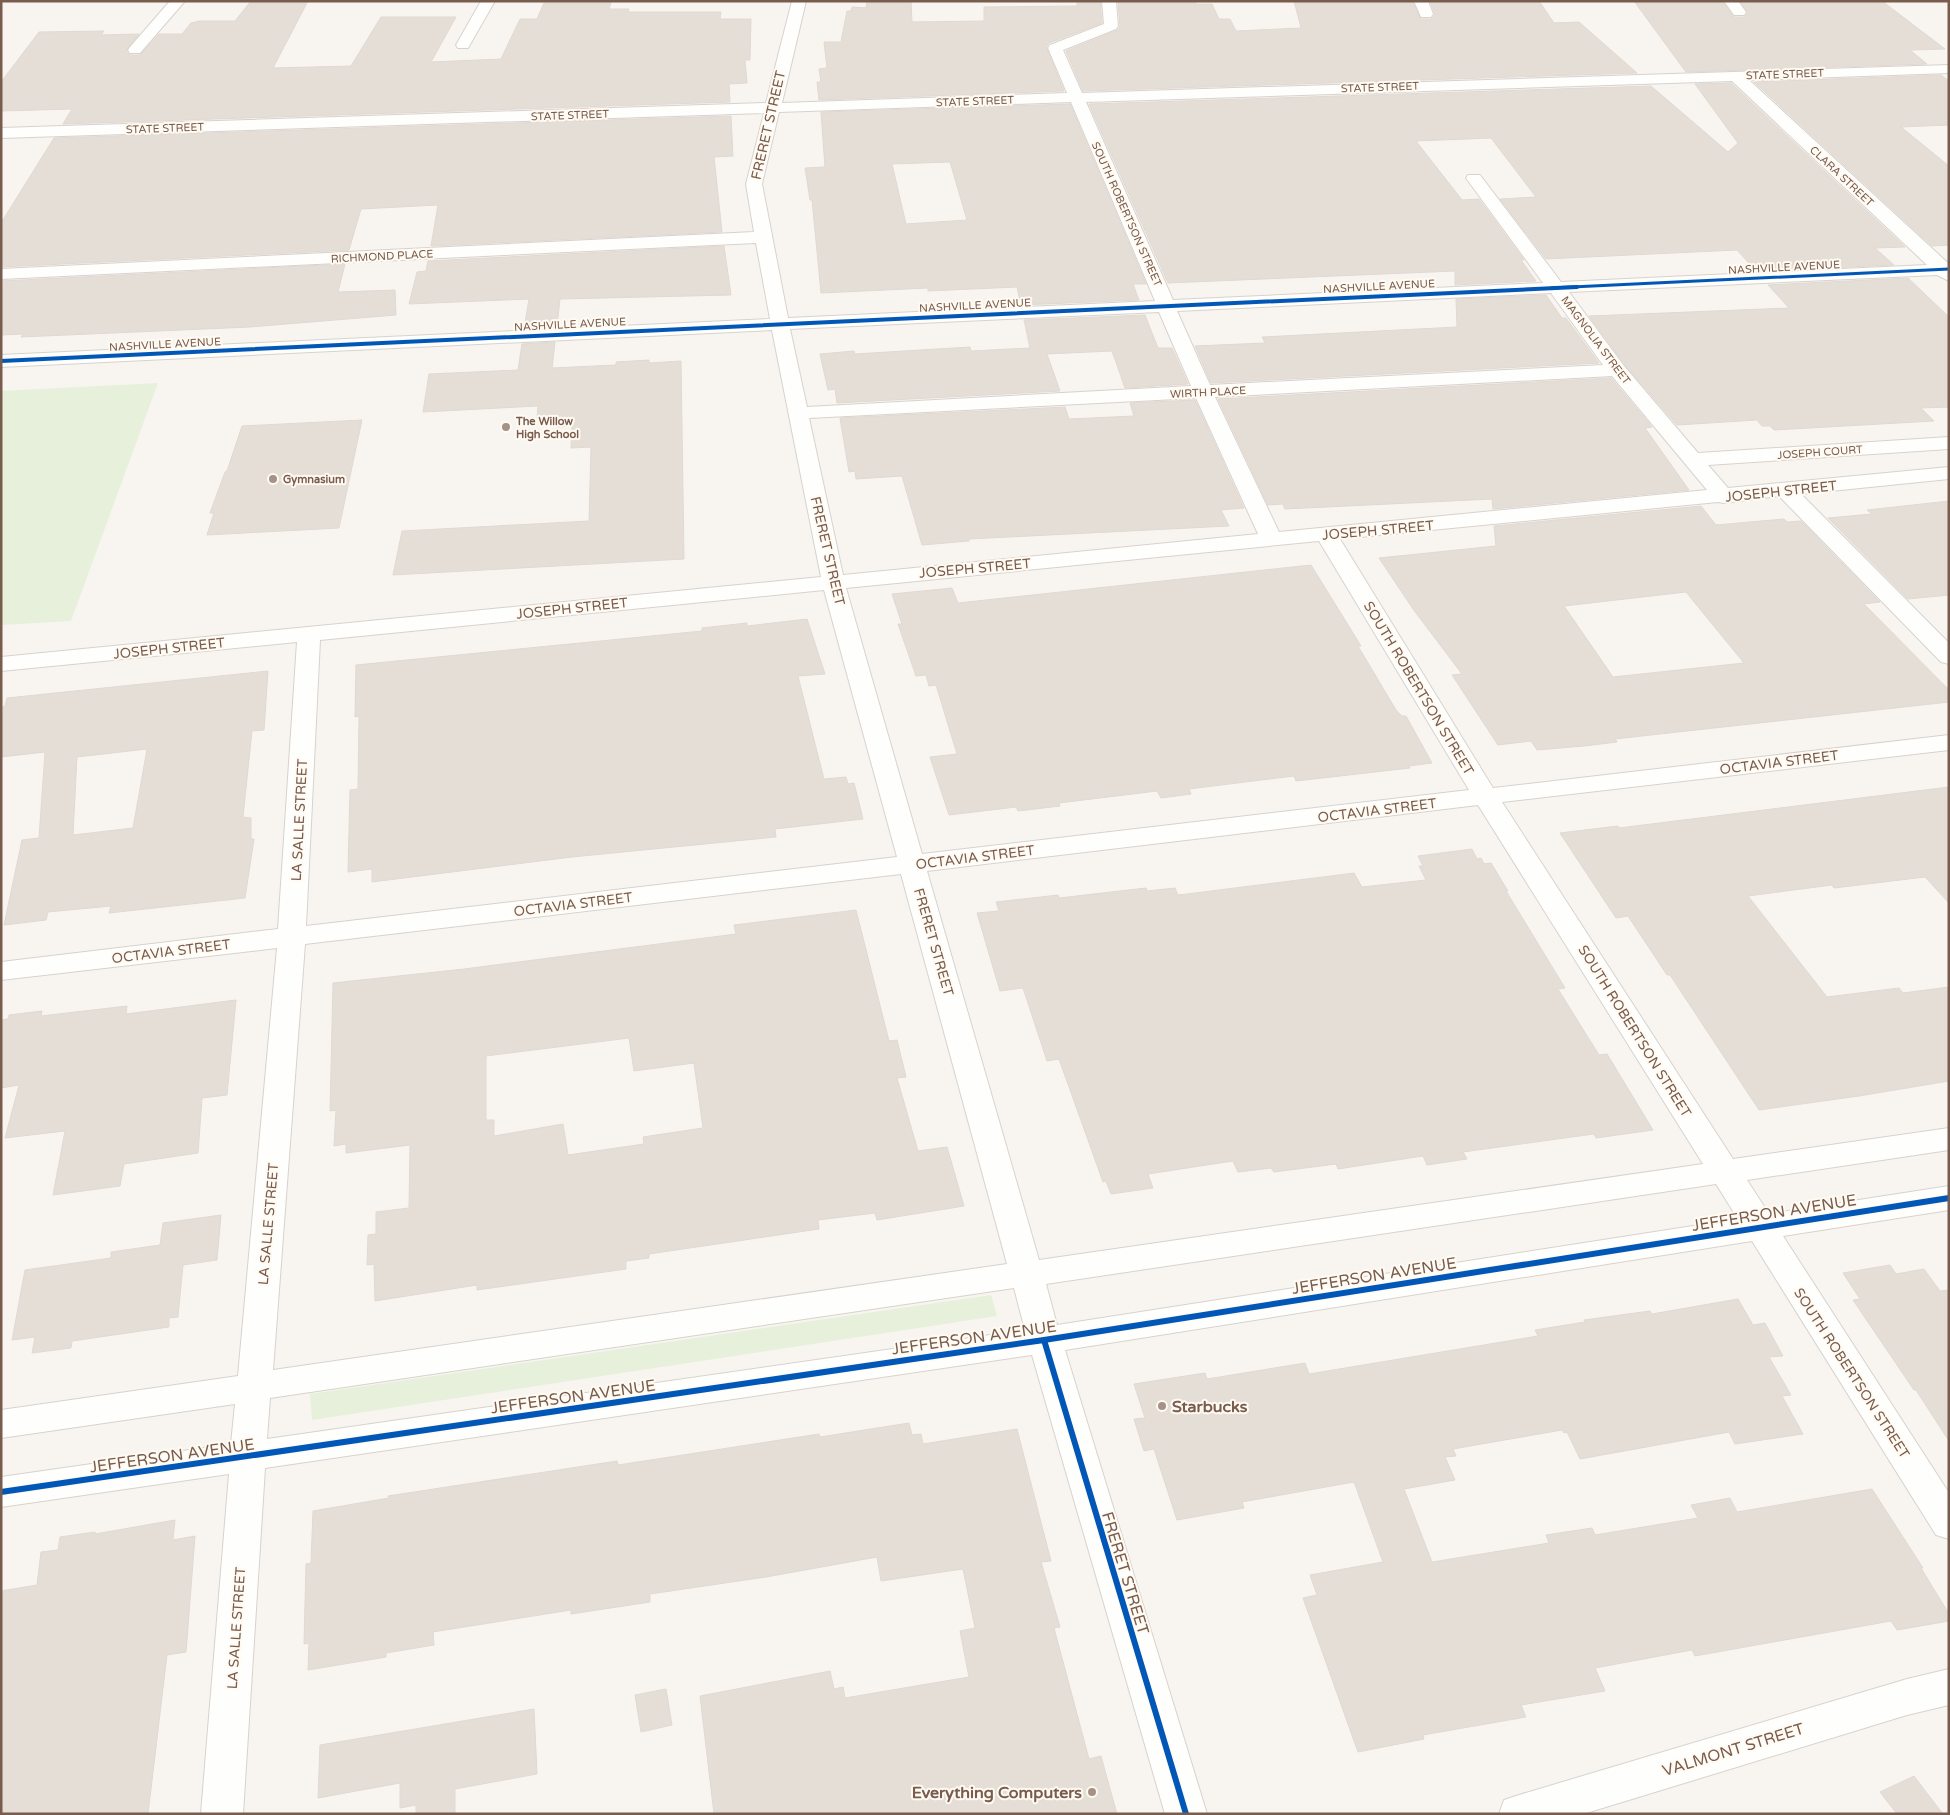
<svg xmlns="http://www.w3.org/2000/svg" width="1950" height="1815" font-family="'Varela Round',sans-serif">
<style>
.green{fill:#e6f0db}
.building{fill:#e5ded7;stroke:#e1d8d2;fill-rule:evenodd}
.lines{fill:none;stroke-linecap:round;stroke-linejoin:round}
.minor-casing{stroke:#d8d2cd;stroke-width:2}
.minor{fill:#fefefd;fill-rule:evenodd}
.cycleway-far2-casing{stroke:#fffaf2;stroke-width:5}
.cycleway-far1-casing{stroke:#fffaf2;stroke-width:6}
.cycleway-casing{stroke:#fffaf2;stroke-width:9}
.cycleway-far2{stroke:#0057b8;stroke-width:3}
.cycleway-far1{stroke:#0057b8;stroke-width:4}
.cycleway{stroke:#0057b8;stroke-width:6}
.poi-dot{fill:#a59287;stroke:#fffaf2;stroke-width:2}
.labels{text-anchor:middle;stroke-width:4;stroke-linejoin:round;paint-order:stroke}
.far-street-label{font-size:11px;fill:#785c4e;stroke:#fffaf2}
.far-poi-label{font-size:11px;font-weight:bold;fill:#785c4e;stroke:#fffaf2;text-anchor:start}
.street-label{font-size:14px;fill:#785c4e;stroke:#fffaf2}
.near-street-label{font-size:16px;fill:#785c4e;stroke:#fffaf2}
.near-poi-label{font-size:16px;font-weight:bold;fill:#785c4e;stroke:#fffaf2;text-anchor:start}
</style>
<rect width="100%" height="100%" fill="#f8f5f0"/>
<path class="green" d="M158,383l-87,238 -70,4v-234z
M991,1295l6,21 -685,104 -2,-26z"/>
<path class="building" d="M251,1h57l-35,67 78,-2 30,-49h75l-25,45 70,-3 19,-40h17l7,-16h67l-2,6h20l-1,3h93l-1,7h31l-1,41h-5l2,23 -18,1 1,18 -667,22 9,-15 -71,2v-29l38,-50 65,-1 -3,4 38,-1 -13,17 4,4h10l19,-21h23l9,-11 8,-2h36z
M867,1h44l1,21 72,-1v-14l93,-1v-5h23l2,22 -53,20 -3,4 18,44 -245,9 -2,-18h4l-2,-13 8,-1 -3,-26h17l6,-31h4l1,-4 14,1z
M1118,1h77l1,3h16l7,15h11l6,12 65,-3 -7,-27h118l9,18h10l4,-4 -5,-14h109l15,22 25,-1 58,51 -554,18 -17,-40 52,-21 2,-4z
M1634,1h88l12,16h10l4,-4 -8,-12h142l63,48 -35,1 17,14 -241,8z
M1941,75l8,6v44l-48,2 48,39v79l-17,1 -178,-164z
M1731,83l174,164 -30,1 19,17 -138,6 -19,-21 -191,9 -46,-60 36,-2 -45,-59 -75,3 46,59 17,-1 45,61h-3l15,21 -81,4v-14l-287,12 -79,-179 562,-18 77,66 10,-9 -43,-59z
M1070,104l76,180h-13l6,16 -118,5 -4,-18 -89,4v-3l-107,5 -9,-93h-2l-5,-32 20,-1 -4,-55zM950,162l17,58 -61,4 -14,-60z
M731,116l2,40 -19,1 8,75 -291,14 7,-41 -77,4 -12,41 -348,17v-44l53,-85z
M724,246l7,49 -171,4 -3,28 -33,2 5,-30 -120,5 8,-32 9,-1 2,-10z
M345,264l-7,28 57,-2 1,25 -146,12 -229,10 2,-3 -22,1v-54z
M1908,278l41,39v90l-28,1 13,13 -160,9 -4,-4h-8l-5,-6 -80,5 -52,-60 -36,-49 200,-8 -21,-23z
M1546,295l16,23h4l33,45 -388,20 -16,-37 70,-3 -3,-6 195,-10 -1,-28z
M1145,315l13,33h14l16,36 -63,4 -13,-37 -65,3 13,37 -223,12 -2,-14 -7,1 -8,-36 34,-3 1,3 115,-7 1,4 59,-3 -6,-28z
M555,342l-3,26 64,-3v-3l33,-2v3l32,-2 3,198 -291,16 9,-44 187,-10 2,-74 -20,1 1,-22 -14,1v-9l-21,1 1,-13 -115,6 6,-38 89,-4 4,-26z
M1611,378l41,49 -7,1 44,62 -196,19 -1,-10 -207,10 -2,-5 -15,1 -50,-106z
M1195,400l49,108 -23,2 8,16 -260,13v2l-47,4 -20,-69 -46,3 -1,-8 -6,1 -9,-54 225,-11 4,12 65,-3 -4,-13z
M362,420l-23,108 -132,7 7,-22h-4l15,-41 2,-1 15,-45z
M1949,501v94l-41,4 -80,-81 44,-4 -5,-4z
M1701,506l15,19 68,-6 3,3 14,-1 79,81 -16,2 85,86v12l-334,37 2,3 -33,4 -47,4 -6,-9 -33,4 -46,-70 10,-1 -49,-65 -34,-51 117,-12 -2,-20zM1686,592l58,71 -131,14 -49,-71z
M1311,565l50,81h-3l38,64 6,6h4l26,47 -23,3 1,2 -114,13 -2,-5 -105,13 2,5 -30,4 -4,-7 -98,12 1,3 -42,5 -2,-4 -67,8 -19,-58 27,-3 -21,-69 -7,1 -3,-11 -10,1 -18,-52h4l-10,-30 60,-6 6,15z
M807,619l18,55 -27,2 26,103 22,-2 2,7 6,-1 9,36 -88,10 1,8 -204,20 -200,25v-13l-24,3 2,-82 8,-1 1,-73 -4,1 1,-52 346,-34v-3l45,-5v3z
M268,671l-4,59 -12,1 -9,86 8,1v21h3l-9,59 -136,15 2,-7 -63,6 -2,8 -42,5 18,-85 17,-2 6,-86 -44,5v-50l4,-1 2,-8zM147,749l-14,79 -60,7 4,-78z
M1949,787v116l-24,-26 -91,11 -2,-3 -84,11 79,101 72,-9 4,5 46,-6v94l-90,15 -100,14 -89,-135h-3l-39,-59 -12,2 -56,-85 58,-7 1,2z
M1472,849l5,10 4,-1 3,6 7,-1 17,28h-2l59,97 -7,1 41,66 8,-1 46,76 -57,8 -2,-4 -131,18 4,7 -40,6 -4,-9 -85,13 -2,-5 -62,8 -3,-4 -33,4 -5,-11 -85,13 5,14 -42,6 -5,-13 -3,1 -44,-123 -12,2 -24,-73 -23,3 -23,-78 22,-2 -3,-9 62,-7 1,3 87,-10 1,3 28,-3 3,7 9,-1 167,-21 8,14 64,-7 -7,-14h4l-5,-10z
M856,910l33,131 8,-1 9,37 -9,1 21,73 29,-4 17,59 -87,14 -2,-7 -57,7 1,9 -170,25v4l-23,3v8l-149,21v-5l-102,16 -1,-37 -7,1 1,-30 8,-1v-22l33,-4 1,-63 -64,8v-9l-12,2 2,-36 -6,1 3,-128 131,-14 272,-35 -2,-9zM629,1038l5,33 60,-8 9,65 -60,9 1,7 -76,11 -5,-31 -69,12v-16h-8v-64z
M236,1000l-9,95 -25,3 -4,55 -74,11 -4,22 -67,9 12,-64 -60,7 14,-53 -18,3v-68l7,-1 1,-4 33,-4 -1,5 86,-10 -1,8z
M221,1215l-4,45 -34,5 -5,52 -9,1v9l-97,14 -1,7 -39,5 3,-16 -23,3 13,-70 86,-12v-6l49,-7 3,-22z
M1890,1265l6,9 28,-5 16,22 9,-1v151l-33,-51h-2l-61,-90 7,-1 -17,-26z
M1738,1299l15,26 12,-2 18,33 -14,1 22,38 -9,1 21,38 -68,10 -6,-12 -149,27 -13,-27 -3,1 -2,-3 -109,19 3,7 -11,1 10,23 -51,9 28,73 117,-19 -3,-8 46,-7 3,7 103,-17 -7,-13 39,-7 7,14 135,-23 51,79h-2l28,46v7l-52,9 -6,-9 -196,35 -3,-6 -97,18 10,23 -84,14 5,12 -103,18 1,4 -66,13 -55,-154 14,-3 -7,-20 73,-13 -29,-80 -112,20 2,6 -67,12 -23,-71 -10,2 -10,-32 11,-1 -11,-34 71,-11 2,6 98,-16 4,11 229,-38 -3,-6 50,-8 -1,-2 66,-9 2,3z
M909,1423l3,12 9,-1 2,10 94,-15 34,132 -10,1 19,65 -6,1 35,131 12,-3 16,58h-403l-14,-118 130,-25 4,18 9,-2 2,11 124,-21 -9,-46 15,-3 -12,-59 -82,12 -4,-24 -111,20 -116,17v8l-79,12v-4l-138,22 1,13 -48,8v4l-78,13 1,-27 -5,1 2,-80 5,-1 2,-52 76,-13 -1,-2 229,-35 1,4 201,-31 1,3z
M175,1520l-2,20 22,-4 -9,116 -19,3 -19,159h-147v-223l36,-6 4,-33 17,-2 2,-13 35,-5v2z
M666,1689l6,36 -31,7 -6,-37z
M534,1709l3,65 -82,15v25h-39v-9l-16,3v-25l-82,15 2,-53z
M1914,1776l29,38h-46l-17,-22z"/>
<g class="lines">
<defs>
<path id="minor" d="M170,1h15l-45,52h-10l-2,-3 2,-3z
M481,1h14l-27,47h-10l-2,-3z
M792,1h14l-24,102 285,-10 -19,-45 2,-3 54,-21 -2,-23h14l2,25 -2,3 -53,21 19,43 867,-28v8l-200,7 200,184v17l-12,-6 -368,17 55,74 74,87 251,-16v12l-241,16 20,23 221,-21v12l-148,15 148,149v21l-8,-2 -162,-166 -55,7 -6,-1 -378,37 153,249 456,-53v15l-447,52 231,357 216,-31v22l-202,30 22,34 180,-28v24l-166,26 166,257v46l-13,-4 -184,-294 -687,109 142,464h-42l-133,-459 -767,113 -22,346h-42l28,-340 -228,33v-30l230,-33 4,-40 -234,34v-28l237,-34 39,-428 -276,32v-18l277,-33 19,-287 -296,29v-14l820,-80 -49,-247 -771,37v-12l769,-36 -14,-76 -755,36v-10l753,-37 -8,-48 18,-71 -763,25v-10l765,-25zM1732,81l195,184 -366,17 -81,-107h-12l-2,3 77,105 -370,17 -87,-198zM1071,102l84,199 -367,17 -26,-134 17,-72zM1551,293l52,72 -393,20 -33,-74zM1159,312l32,74 -384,21 -17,-78zM1612,376l95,114 -428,42 -64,-135zM1196,398l62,136 -415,41 -34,-157zM1319,541l150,249 -547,64 -76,-266zM824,590l73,267 -591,69 14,-286zM1478,805l225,359 -664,96 -112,-389zM901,874l106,390 -734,106 32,-426zM1716,1184l22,35 -681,106 -11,-41zM1014,1288l11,42 -758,109 3,-41z
M1414,1h14l5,13 -2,3h-10z
M1724,1h14l8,11 -2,3h-10z
M1949,1669v36l-42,10 -324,99h-84l5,-14 15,-5 388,-116z"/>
</defs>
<use href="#minor" class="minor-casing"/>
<use href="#minor" class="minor"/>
<defs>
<path id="cycleway-far2" d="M1551,288l398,-19"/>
<path id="cycleway-far1" d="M1,361l1576,-74"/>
<path id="cycleway" d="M1044,1340l142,474
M1,1492l1043,-152 905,-142"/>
</defs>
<use href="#cycleway-far2" class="cycleway-far2-casing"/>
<use href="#cycleway-far1" class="cycleway-far1-casing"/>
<use href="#cycleway" class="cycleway-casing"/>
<use href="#cycleway-far2" class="cycleway-far2"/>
<use href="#cycleway-far1" class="cycleway-far1"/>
<use href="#cycleway" class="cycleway"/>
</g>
<g class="poi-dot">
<circle cx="506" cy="427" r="5"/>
<circle cx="273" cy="479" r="5"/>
<circle cx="1162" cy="1406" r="5"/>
<circle cx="1092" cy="1792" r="5"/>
</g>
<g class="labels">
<g class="far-street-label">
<text transform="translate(1785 74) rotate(-2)" y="4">STATE STREET</text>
<text transform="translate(1380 87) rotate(-2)" y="4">STATE STREET</text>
<text transform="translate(975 101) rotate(-2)" y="4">STATE STREET</text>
<text transform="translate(570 115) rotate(-2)" y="4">STATE STREET</text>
<text transform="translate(165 128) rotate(-2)" y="4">STATE STREET</text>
<text transform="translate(1842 176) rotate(43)" y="4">CLARA STREET</text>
<text transform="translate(1127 214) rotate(66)" y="4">SOUTH ROBERTSON STREET</text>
<text transform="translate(382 256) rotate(-3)" y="4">RICHMOND PLACE</text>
<text transform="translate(1784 267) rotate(-3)" y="4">NASHVILLE AVENUE</text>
<text transform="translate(1379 286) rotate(-3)" y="4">NASHVILLE AVENUE</text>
<text transform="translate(975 305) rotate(-3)" y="4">NASHVILLE AVENUE</text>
<text transform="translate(570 324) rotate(-3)" y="4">NASHVILLE AVENUE</text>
<text transform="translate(1596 340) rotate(53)" y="4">MAGNOLIA STREET</text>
<text transform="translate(165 344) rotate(-3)" y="4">NASHVILLE AVENUE</text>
<text transform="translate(1208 392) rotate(-3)" y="4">WIRTH PLACE</text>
<text transform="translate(1820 452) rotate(-4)" y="4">JOSEPH COURT</text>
</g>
<g class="far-poi-label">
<text x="516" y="425">The Willow<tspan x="516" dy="13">High School</tspan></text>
<text x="283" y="483">Gymnasium</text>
</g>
<g class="street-label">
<text transform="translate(768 125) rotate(-77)" y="5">FRERET STREET</text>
<text transform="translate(1781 491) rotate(-6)" y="5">JOSEPH STREET</text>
<text transform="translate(1378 530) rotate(-5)" y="5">JOSEPH STREET</text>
<text transform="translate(828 551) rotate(77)" y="5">FRERET STREET</text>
<text transform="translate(975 568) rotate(-5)" y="5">JOSEPH STREET</text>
<text transform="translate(572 608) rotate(-6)" y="5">JOSEPH STREET</text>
<text transform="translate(169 648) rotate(-6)" y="5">JOSEPH STREET</text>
<text transform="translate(1419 688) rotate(59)" y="5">SOUTH ROBERTSON STREET</text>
<text transform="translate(1779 762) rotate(-7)" y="5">OCTAVIA STREET</text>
<text transform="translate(1377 810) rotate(-7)" y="5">OCTAVIA STREET</text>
<text transform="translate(299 820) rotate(-87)" y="5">LA SALLE STREET</text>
<text transform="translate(975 857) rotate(-7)" y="5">OCTAVIA STREET</text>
<text transform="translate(573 904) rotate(-7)" y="5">OCTAVIA STREET</text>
<text transform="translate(934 942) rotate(74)" y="5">FRERET STREET</text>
<text transform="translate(171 951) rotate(-7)" y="5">OCTAVIA STREET</text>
<text transform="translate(1635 1031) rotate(58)" y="5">SOUTH ROBERTSON STREET</text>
<text transform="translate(268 1224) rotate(-85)" y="5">LA SALLE STREET</text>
<text transform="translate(1852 1373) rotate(57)" y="5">SOUTH ROBERTSON STREET</text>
<text transform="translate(236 1628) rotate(-86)" y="5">LA SALLE STREET</text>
</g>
<g class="near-street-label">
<text transform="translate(1774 1212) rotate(-9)" y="6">JEFFERSON AVENUE</text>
<text transform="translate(1374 1275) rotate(-9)" y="6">JEFFERSON AVENUE</text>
<text transform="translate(974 1337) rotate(-8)" y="6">JEFFERSON AVENUE</text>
<text transform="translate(573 1396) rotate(-8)" y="6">JEFFERSON AVENUE</text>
<text transform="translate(172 1455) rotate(-8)" y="6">JEFFERSON AVENUE</text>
<text transform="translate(1126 1573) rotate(73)" y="6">FRERET STREET</text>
<text transform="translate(1733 1749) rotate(-17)" y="6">VALMONT STREET</text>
</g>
<g class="near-poi-label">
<text x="1172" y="1412">Starbucks</text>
<text x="1082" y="1798" text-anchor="end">Everything Computers</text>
</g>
</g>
<rect width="1950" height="1815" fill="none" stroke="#785c4e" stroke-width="5"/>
</svg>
